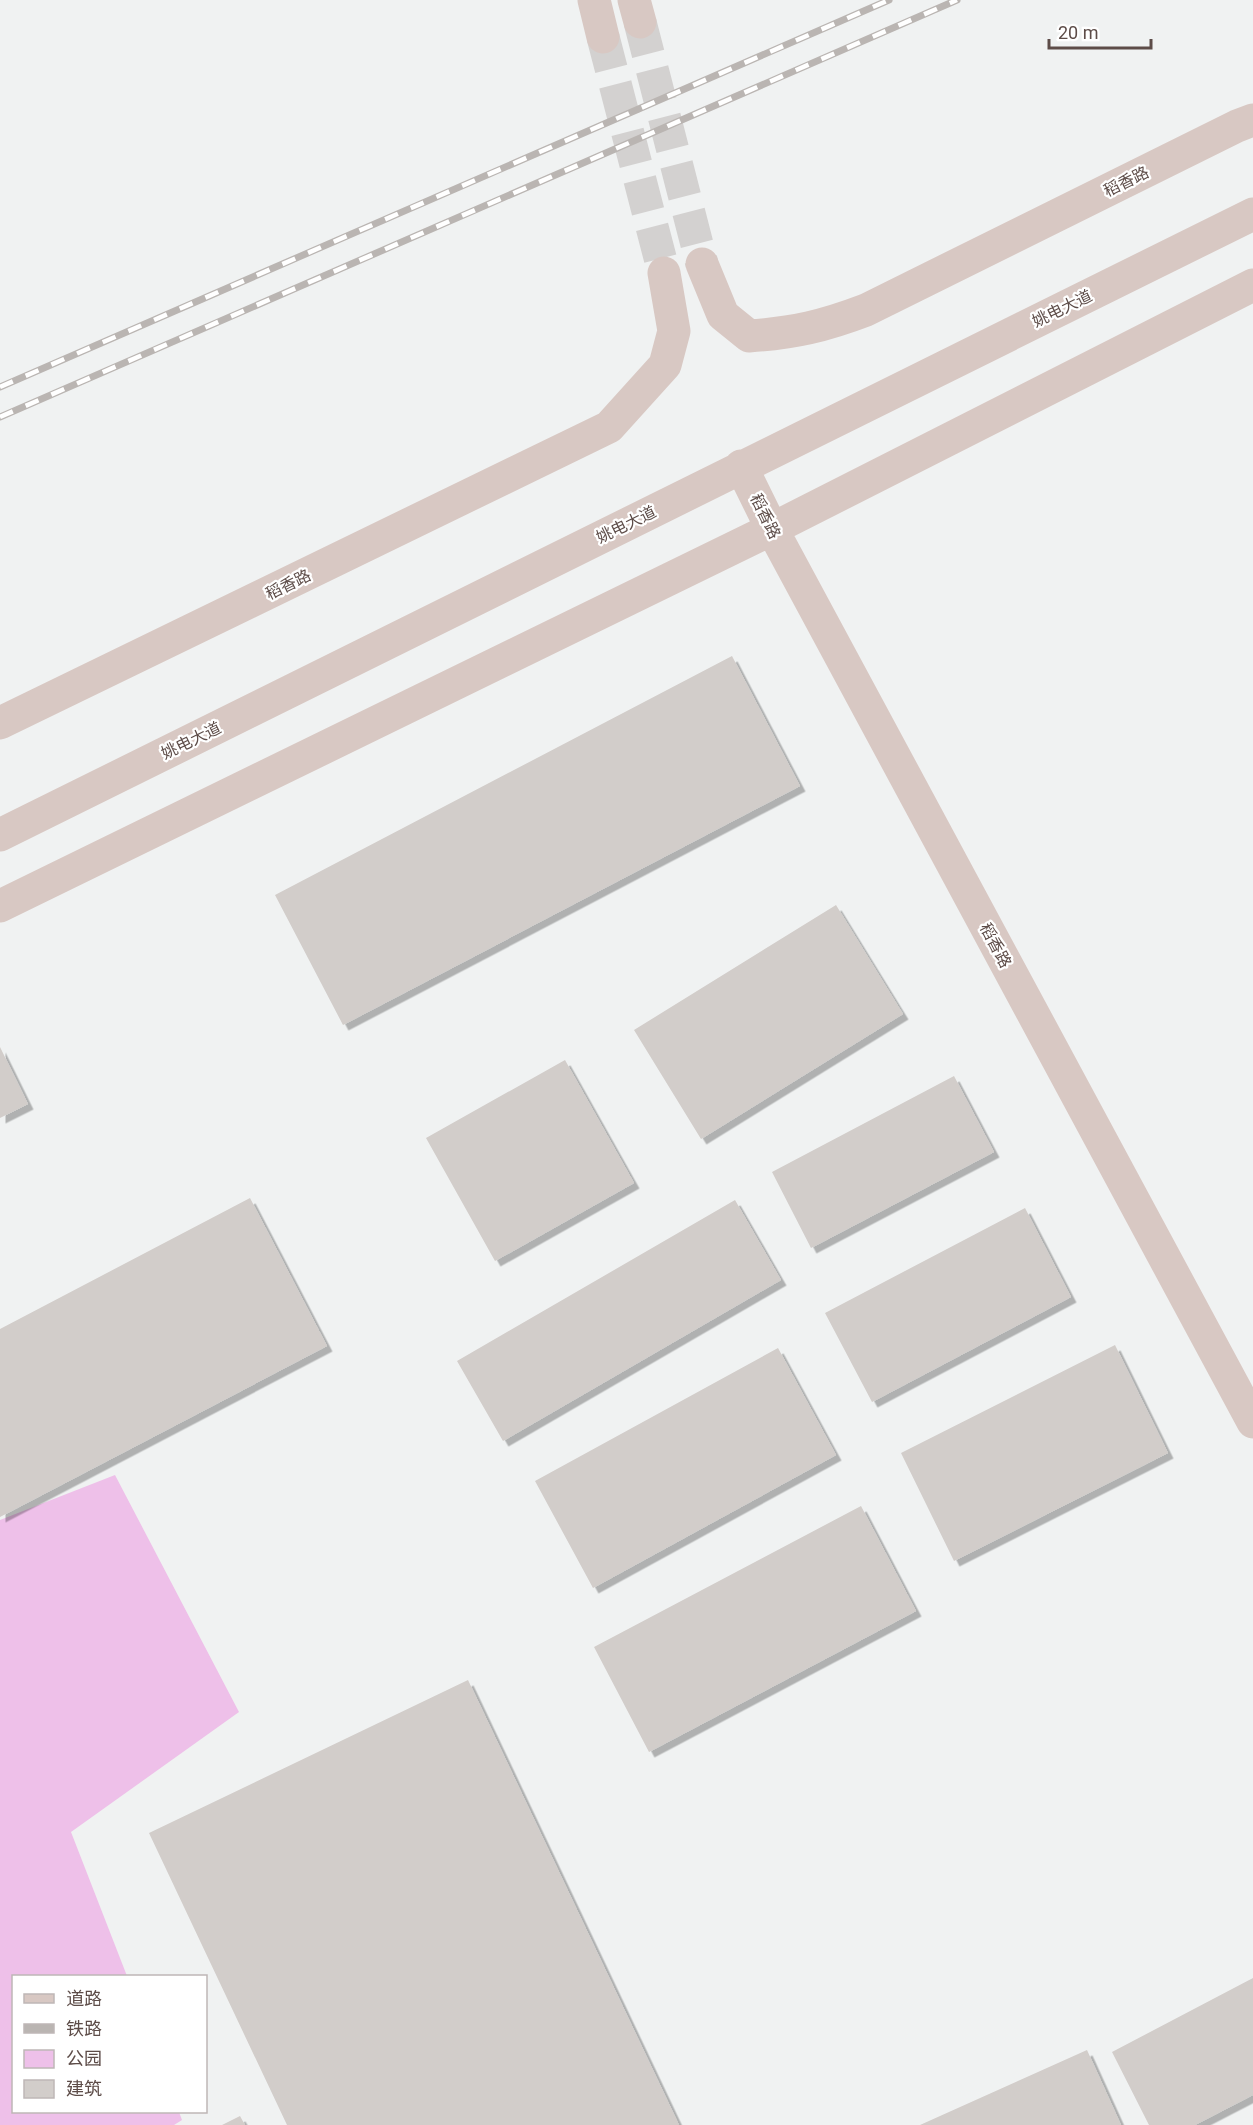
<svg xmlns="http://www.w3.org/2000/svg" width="1253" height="2125" font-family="Roboto,'Noto Sans SC',sans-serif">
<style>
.green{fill:#eec0e9}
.building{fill:#d2cdca;filter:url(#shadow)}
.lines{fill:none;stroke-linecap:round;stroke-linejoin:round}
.secondary-tunnel{stroke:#d3d1d0;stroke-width:33;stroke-dasharray:33 16;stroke-linecap:butt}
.secondary{stroke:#d8c8c3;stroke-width:33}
.rail-casing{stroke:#bab5b2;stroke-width:7}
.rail{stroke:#fff;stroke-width:4.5;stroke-dasharray:14;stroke-linecap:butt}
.labels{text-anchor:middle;stroke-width:4.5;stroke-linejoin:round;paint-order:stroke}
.street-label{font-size:16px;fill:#5d4c48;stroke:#fff}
</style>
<defs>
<filter id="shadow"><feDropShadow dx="5.5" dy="5.5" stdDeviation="0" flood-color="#0004"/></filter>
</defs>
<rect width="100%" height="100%" fill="#f0f2f2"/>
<path class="green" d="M115,1475l124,237 -168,120 56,144h-113v136h165l3,8 -8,5h-174v-605z"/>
<path class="building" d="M732,656l68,130 -457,239 -68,-130z
M836,905l67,109 -202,125 -67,-109z
M0,1047l28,57 -28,14z
M565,1060l69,123 -139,78 -69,-123z
M954,1076l40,76 -183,96 -39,-76z
M250,1198l77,148 -327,171v-188z
M735,1200l46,80 -278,161 -46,-80z
M1025,1208l46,89 -199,105 -47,-89z
M1115,1345l53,108 -214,108 -53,-108z
M778,1348l58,107 -243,133 -58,-107z
M861,1506l55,105 -267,141 -55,-105z
M468,1680l211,445h-392l-138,-292z
M1253,1978v117l-58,30h-46l-37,-73z
M1087,2050l34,75h-201z
M240,2116l5,9h-23z"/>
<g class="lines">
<path class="secondary-tunnel" d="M640,22l62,242
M603,37l61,236"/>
<path class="secondary" d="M594,0l9,37
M634,0l6,22
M702,264l21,51 26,21c45,-3 75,-10 117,-26l371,-184 16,-6
M741,466l31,63 481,893
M0,723l609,-296 56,-62 9,-34 -10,-58
M0,835l1253,-621
M0,906l772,-377 481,-244"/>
<defs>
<path id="rail" d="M0,387l889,-387
M0,417l957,-417"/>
</defs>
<use href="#rail" class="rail-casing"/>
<use href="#rail" class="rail"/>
</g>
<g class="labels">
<g class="street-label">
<text transform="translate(1126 181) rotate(-26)" y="6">稻香路</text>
<text transform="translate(1062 308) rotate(-26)" y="6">姚电大道</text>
<text transform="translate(766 516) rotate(64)" y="6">稻香路</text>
<text transform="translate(626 524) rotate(-26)" y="6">姚电大道</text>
<text transform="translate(288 584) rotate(-26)" y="6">稻香路</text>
<text transform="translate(191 740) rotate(-26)" y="6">姚电大道</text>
<text transform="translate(996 945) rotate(62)" y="6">稻香路</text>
</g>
</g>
<rect x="12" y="1975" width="195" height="138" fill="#ffffff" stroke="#beb7b6" stroke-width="1.5"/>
<rect x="24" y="1994" width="30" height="9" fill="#d8c8c3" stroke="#beb7b6" stroke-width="1.5"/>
<text x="66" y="2005" font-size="18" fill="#5d4c48">道路</text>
<rect x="24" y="2024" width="30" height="9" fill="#bab5b2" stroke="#beb7b6" stroke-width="1.5"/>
<text x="66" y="2035" font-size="18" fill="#5d4c48">铁路</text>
<rect x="24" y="2050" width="30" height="18" fill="#eec0e9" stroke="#beb7b6" stroke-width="1.5"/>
<text x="66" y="2065" font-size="18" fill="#5d4c48">公园</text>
<rect x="24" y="2080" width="30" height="18" fill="#d2cdca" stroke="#beb7b6" stroke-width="1.5"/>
<text x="66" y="2095" font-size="18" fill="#5d4c48">建筑</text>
<path d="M1049 39v9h102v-9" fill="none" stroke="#5d4c48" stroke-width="3"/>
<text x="1058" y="39" font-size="18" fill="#5d4c48" stroke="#ffffff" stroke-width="4.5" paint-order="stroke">20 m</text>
</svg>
